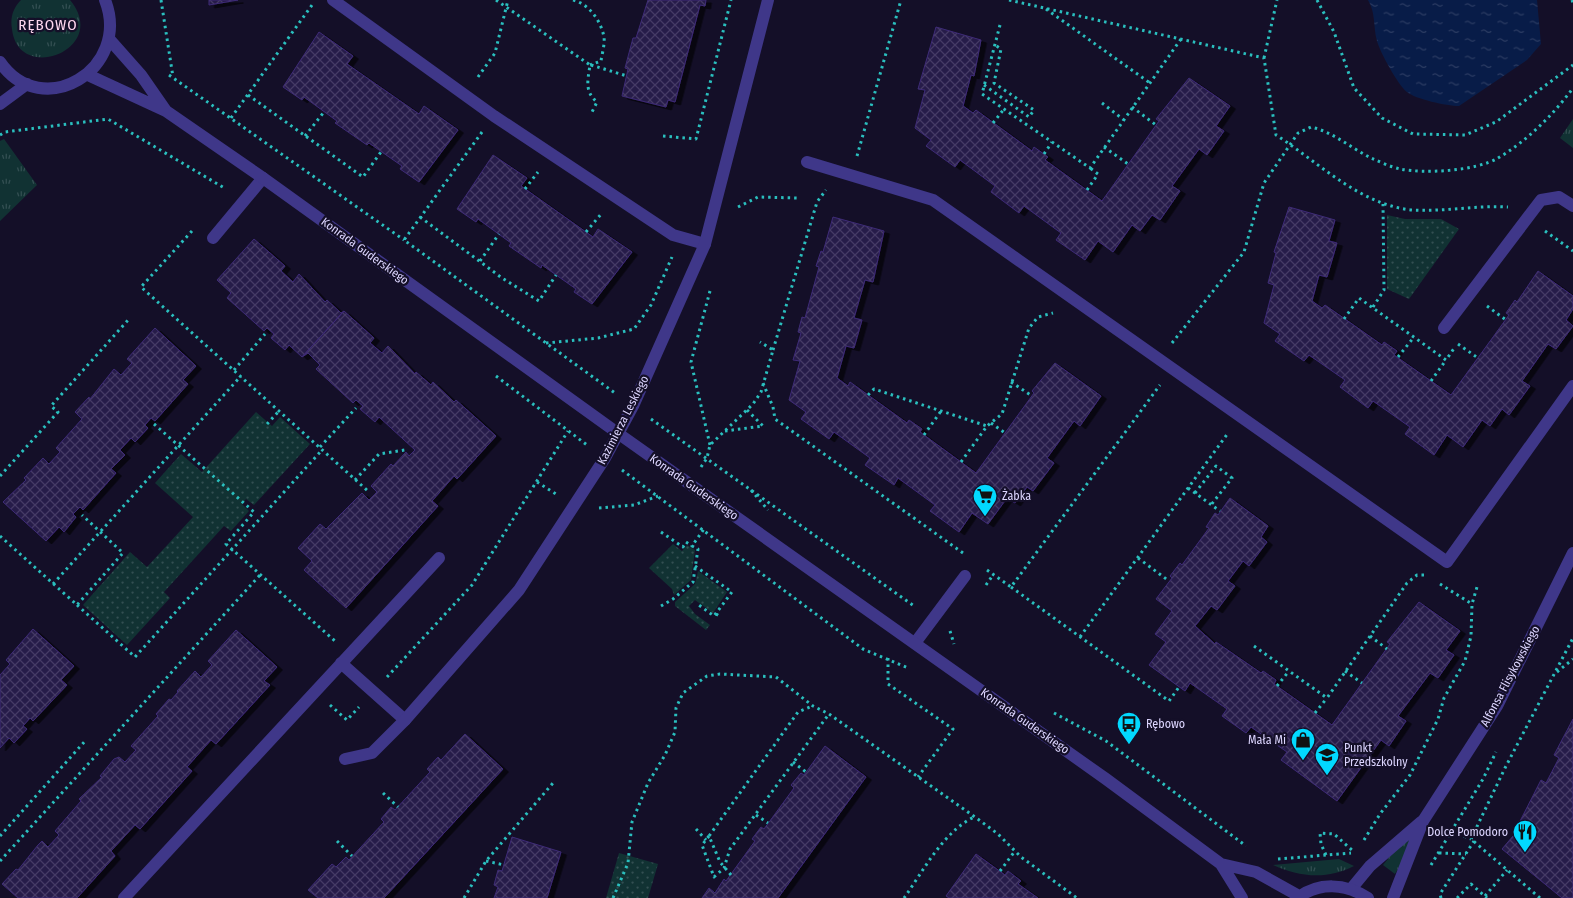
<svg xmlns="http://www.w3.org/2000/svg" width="1573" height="898" font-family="'Fira Sans Condensed',sans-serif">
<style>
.grass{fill:url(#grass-tufts)}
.park{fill:url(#park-dots)}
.water{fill:url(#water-ripples)}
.building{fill:url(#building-cross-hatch);stroke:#3e2b77;filter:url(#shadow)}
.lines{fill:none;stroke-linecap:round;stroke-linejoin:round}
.path{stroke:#2abfbe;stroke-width:3;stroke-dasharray:2.5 4;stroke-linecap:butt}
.service{stroke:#3f3789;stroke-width:12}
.minor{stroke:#3f3789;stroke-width:12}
.tertiary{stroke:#3f3789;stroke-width:12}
.labels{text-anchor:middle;stroke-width:4.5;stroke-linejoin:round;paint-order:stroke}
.street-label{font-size:12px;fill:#ddd6ff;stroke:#140f28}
.poi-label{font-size:12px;fill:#ddd6ff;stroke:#140f28;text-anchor:start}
.quarter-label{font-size:15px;letter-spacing:1px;fill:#ffd8ef;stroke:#140f28}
</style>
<defs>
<pattern id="grass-tufts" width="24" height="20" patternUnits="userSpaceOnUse" patternTransform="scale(1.25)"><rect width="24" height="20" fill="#113233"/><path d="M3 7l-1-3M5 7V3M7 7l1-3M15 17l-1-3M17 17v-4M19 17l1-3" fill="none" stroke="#334f52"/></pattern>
<pattern id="park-dots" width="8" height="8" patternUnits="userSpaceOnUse" patternTransform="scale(1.25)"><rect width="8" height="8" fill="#113233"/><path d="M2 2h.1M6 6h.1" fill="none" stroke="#334f52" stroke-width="1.8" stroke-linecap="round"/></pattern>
<pattern id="water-ripples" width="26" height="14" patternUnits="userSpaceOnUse" patternTransform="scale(1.25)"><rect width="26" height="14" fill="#081c48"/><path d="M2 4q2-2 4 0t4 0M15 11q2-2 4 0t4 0" fill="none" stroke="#2c3c63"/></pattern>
<pattern id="building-cross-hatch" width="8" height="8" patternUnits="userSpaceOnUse" patternTransform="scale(1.25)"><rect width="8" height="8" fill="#261a4a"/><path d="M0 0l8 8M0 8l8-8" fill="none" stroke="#453b65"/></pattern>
<filter id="shadow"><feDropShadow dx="5.5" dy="3" stdDeviation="0" flood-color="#0009"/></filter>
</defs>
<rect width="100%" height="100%" fill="#140f28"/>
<path class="grass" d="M21,0h49c41,49 -52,85 -58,29 -2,-11 1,-21 9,-29z
M1573,119v29l-13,-10z
M4,139l33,46 -37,36v-80z
M1414,827l7,5 -26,42 -12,-9z
M1339,859l15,7c-27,14 -55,11 -81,-1z"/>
<path class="park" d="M1387,215l18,4h36l18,10 -50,70 -22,-10z
M256,412l16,14 8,-9 30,27 -56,61 -8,-6 -4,5 7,7 -18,20 -7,-5 -60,66 6,6 -43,47 -44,-40 47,-53 17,15 46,-50 -38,-34 26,-29 21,18z
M673,544l9,7 5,-6 8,5 -4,30 -17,15 -2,-6 -23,-21z
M698,571l29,21 -14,21 -18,-13 -6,6 6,8 15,11 -4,5 -31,-24v-4l20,-18z
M619,853l39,11 -10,34h-42z"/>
<path class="water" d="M1368,0h169l4,44 -14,16 -68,46c-12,0 -44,-7 -52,-14 -9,-7 -27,-40 -30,-51 -4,-14 -1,-28 -9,-41z"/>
<path class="building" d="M209,0h29l-29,5z
M648,0h58l-1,6 -5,-1 -25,97 -7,-2 -2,7 -44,-11 6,-27 -3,-1 8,-30h3z
M936,27l45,13 -7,36 -3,-1 -8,31 10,7 3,-3 56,41 2,-4 14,10 -3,3 57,41 57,-80 -3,-2 33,-41 41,28 -14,20 8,5 -17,24 -8,-6 -27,37 8,5 -20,29 -8,-5 -12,16 -8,-6 -19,27 -15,-11 -13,19 -29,-20 5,-7 -37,-27 -5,7 -28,-21 4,-6 -35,-26 -5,7 -29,-21 5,-6 -16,-12 10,-38 -7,-1z
M319,32l34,24 -6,8 72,50 5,-8 34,24 -39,52 -19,-13 2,-3 -33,-23 -2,2 -32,-22 2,-2 -33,-24 -2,3 -19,-13z
M493,155l34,23 -6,8 72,51 5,-8 34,23 -40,52 -18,-12 2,-3 -34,-24 -1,3 -32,-22 2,-3 -33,-24 -2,3 -19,-13z
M1289,207l46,13 -6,21 8,2 -10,34 -8,-2 -7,26 10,7 3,-3 57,40 2,-3 13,9 -3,4 57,40 58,-80 -3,-2 9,-13 2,2 21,-31 35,25v13l-7,11 7,6 -17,23 -8,-5 -26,37 8,5 -21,29 -7,-6 -12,17 -8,-6 -19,27 -16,-12 -13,20 -29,-21 5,-7 -37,-26 -5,7 -28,-21 5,-7 -36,-25 -5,6 -29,-20 5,-7 -16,-11 10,-38 -6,-2 8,-30 -2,-1z
M833,217l51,14 -11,51 -8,-2 -11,38 8,2 -8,28 -8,-2 -9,32 11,8 2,-4 57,41 2,-3 13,9 -2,3 4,3 52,38 58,-80 -2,-2 23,-28 46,33 -21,30 -6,-5 -27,37 7,5 -21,28 -6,-4 -12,16 -8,-5 -19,26 -16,-11 -13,19 -29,-21 5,-6 -37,-27 -4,7 -29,-20 5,-7 -36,-26 -5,7 -28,-20 5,-7 -17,-12 11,-39 -7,-1 8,-27 -3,-1 4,-15 3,1 14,-51 -3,-1 5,-15 2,1z
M254,239l31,27 -4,5 12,11 6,-8 26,28 2,-2 14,13 3,-2 -42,46 -13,-12 -4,5 -14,-12 3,-4 -7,-6 -3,3 -37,-33 4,-5 -14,-13z
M344,311l30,27 -4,5 12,10 6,-7 27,28 1,-2 15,13 2,-3 21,20 2,-2 40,36 -39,43 -3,-3 -22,25 6,5 -92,102 -42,-38 8,-9 -14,-13 22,-24 6,5 36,-36 7,7 8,-8 -6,-6 20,-22 2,2 13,-14 3,4 6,-6 -36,-33 -4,5 -15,-13 3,-3 -7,-6 -3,3 -37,-34 4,-4 -12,-12 -6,4z
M155,328l41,38 -13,14 5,4 -33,37 -4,-3 -6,7 3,3 -13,14 -4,-4 -11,12 5,5 -14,14 5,4 -33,37 -3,-3 -7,7 3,3 -12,15 -5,-5 -13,14 -43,-39 23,-22 -2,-2 19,-20 6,6 11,-12 -4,-4 26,-29 -7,-7 14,-15 1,2 24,-30 7,6 11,-12 -5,-4z
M1230,498l38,28 -7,11 6,5 -18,24 -6,-5 -15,20 7,5 -18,24 -6,-4 -16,20 20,18 1,-2 45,31 2,-2 13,9 -2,4 58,41 58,-81 -3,-2 32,-40 41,29 -14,19 8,5 -16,23 -8,-5 -32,43 8,5 -17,25 -8,-6 -44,61 -56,-41 6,-8 -36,-25 -5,6 -24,-17 5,-7 -37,-26 -5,8 -36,-26 17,-23 -11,-8 17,-23 -16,-12 16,-21 -2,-2 10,-13 2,2 27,-37 -3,-1 9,-14 3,2z
M33,629l41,37 -13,14 6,5 -34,36 -3,-3 -7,8 4,3 -13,14 -5,-5 -9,10v-73l10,-11 -4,-4z
M236,630l41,37 -13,14 6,4 -54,59 -5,-4 -24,27 5,4 -52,58 -5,-4 -24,26 4,5 -38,42h-59l-16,-14 14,-15 2,1 20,-25 4,-4 6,6 11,-12 -4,-4 26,-30 -2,-2 23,-22 -2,-1 14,-17 5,-2 6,5 11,-12 -5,-4 27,-30 -2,-2 13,-15 2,1 7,-8 -1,-1 18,-20 6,6 11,-12 -4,-4z
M1573,719v179h-11l-60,-49 17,-20 -2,-2 24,-47 5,3 13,-25 -5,-3z
M465,734l38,35 -119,129h-66l-10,-8 24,-26 4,3 10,-10 3,3 35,-38 -3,-3 10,-12 4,3 35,-38 -3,-3 11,-12 3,3z
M825,746l41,31 -88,121h-76l7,-10 6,5 9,-14 2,2 29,-40 -3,-2 9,-12 3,2 30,-41 -3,-3 10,-12 3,2z
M512,837l49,15 -14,46h-53l4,-11 -4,-2 4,-15 4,1z
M976,854l29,21 3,-4 13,10 -3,3 20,14h-89l-3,-2z"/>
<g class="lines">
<path class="path" d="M161,0l12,77
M496,0l94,65c-2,15 -6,26 7,37l-6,12
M573,0c16,4 28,21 31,37 1,7 -2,17 -3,24l-11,4
M1009,0l255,58 12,77c42,27 84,70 136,75 32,2 64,-5 96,-3
M1317,0l17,32 20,56 28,30 31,16 52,1 31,-13 77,-57
M1572,0l1,3
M1046,9l104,74
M1000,25l-18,69 108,74 91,-129
M1264,58l13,-58
M591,65l36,11
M169,75l235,165
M478,77l17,-24 13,-53
M984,85l45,32 5,-7 -40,-27 7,-34 -6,-4
M248,95l115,82 18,-25
M1102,103l22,17
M1132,107l24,18
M231,118l81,-113
M993,123l11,-14
M482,132l-78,108 211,153
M0,135l5,-3 103,-13 118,70
M305,136l19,-24
M663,136l33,3 35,-139
M1104,147l24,17
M1044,154l8,-12
M857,156l44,-156
M525,189l13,-17
M1087,190l11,-16 -8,-6
M738,207l20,-10 40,1
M420,217l82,61 37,23 17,-26
M192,231l-51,56 228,205
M1545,231l28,20
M586,232l16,-19
M480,261l19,-27
M710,291l-19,71 19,83
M1487,306l19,14
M1373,307l11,-17 -1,-86
M1344,319l15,-21 87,62 9,-13
M546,343l52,-5 36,-9 17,-24 21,-48
M1172,343l72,-91 20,-69 34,-50 13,-6c22,5 40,21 60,31 9,4 20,9 29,11 25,5 76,2 98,-11 29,-17 55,-43 75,-70
M1458,344l20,14
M773,350l44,-148 9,-12
M1398,357l16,-20
M234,370l31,-36
M496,376l91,69
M1431,381l15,-21
M1011,382l21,14
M763,383l10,24 2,12 188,134
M868,395l6,-6 113,37
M747,410l16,16
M651,419l263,187
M991,423l14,10
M154,424l100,88 -28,32 109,97
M267,424l12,-13
M725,431l38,-5
M924,435l17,-24
M320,447l36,-39
M961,462l26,-36 15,-12 27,-86 9,-11 15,-4
M701,467l6,-9 3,-13 43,-41 8,-12 12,-42 -13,-8
M622,470l241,179 45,19
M0,476l58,-64 -7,-6 78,-87
M355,480l24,-26 26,-4
M537,482l19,12
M1188,488l32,23
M751,490l17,20
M1195,493l21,-27 16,12 -21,27
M599,508l35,-3 24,-9
M661,532l22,15 3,-5 6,4
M0,536l77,69 46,-52 -41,-38
M1138,558l31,23
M695,566l37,26 -18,24 -18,-13
M987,570l24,17 149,-202
M53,584l188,-208
M1440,584l32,20
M986,585l7,-10
M1011,587l158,114 10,-14
M77,605l58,52 187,-207
M661,606l12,-7 20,-17 5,-33 -6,-3 12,-17
M716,614l5,3
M950,631l4,13
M1370,636l17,13
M1080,637l148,-204
M1254,646l73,52 80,-115 10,-8h10
M888,658v26l65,45 -35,48
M1345,671l17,12
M1557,672l16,-13
M387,677l85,-92 96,-154
M1277,686l12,-15
M330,705l17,15 12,-13
M1054,713l52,28 140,105
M1315,713l12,-15
M793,762l13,10
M383,793l15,14
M756,815l12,8
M696,829l10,11
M1452,831l19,8
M0,836l86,-96
M709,836l-7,9 12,32 10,-9 6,-19 99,-135
M1364,840l16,-26 30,-39 28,-56 6,-21 21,-37 6,-25 1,-32 5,-17
M337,841l15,15
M1439,853l27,1
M1326,855l-5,-11 -1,-11 14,1 19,17
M1278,859l73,-6
M0,861l260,-286
M486,861l18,4
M1431,865l52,-86 13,-27
M1000,871l15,-20
M731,875l-11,-13 -11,-26 89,-124 14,-6
M1485,896l22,-26
M464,898l22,-37 67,-78
M613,898l15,-35 4,-41 16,-39 17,-28 10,-23 1,-24 7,-15 24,-17 13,-2 56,3 37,29 16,8 146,103 23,17 23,23 56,41
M904,898c20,-28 39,-66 70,-81
M1441,898l-1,-4 34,-53
M1457,898l14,-14 16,14
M1540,898l-69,-59 34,-71 68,-130"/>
<path class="service" d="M333,0l161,116 179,119 32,9
M807,162l126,38 514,362 126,-176
M213,238l50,-60
M1444,328l97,-128 18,-3 14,9
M915,643l50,-67
M341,663l64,57
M124,898l315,-340"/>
<path class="minor" d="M345,759l27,-6 33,-33 114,-130 86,-132 28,-52 72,-162 63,-244
M1351,889l19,-23 51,-44
M1393,898l30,-77 74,-115 76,-153"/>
<path class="tertiary" d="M110,40l31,35 25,36
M0,62c42,61 132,7 105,-62
M88,75l78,36 97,67 356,256 487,345 115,85 35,8 43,24
M0,104l27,-20
M1221,864l21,34
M1297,898c22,-16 48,-15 71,0"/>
</g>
<defs>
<symbol id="supermarket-pin" viewBox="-11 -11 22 30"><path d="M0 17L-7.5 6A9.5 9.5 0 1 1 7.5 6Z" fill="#02d9ff" stroke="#140f28"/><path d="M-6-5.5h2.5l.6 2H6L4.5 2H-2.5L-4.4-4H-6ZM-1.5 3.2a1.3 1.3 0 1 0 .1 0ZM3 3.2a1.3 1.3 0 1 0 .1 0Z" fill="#111"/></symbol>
<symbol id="bus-pin" viewBox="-11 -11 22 30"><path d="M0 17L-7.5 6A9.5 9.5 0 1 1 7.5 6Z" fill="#02d9ff" stroke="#140f28"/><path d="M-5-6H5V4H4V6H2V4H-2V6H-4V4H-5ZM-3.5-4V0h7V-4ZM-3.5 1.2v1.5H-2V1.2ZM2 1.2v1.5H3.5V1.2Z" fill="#111"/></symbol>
<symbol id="shop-pin" viewBox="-11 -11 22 30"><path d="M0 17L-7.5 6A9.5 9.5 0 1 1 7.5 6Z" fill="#02d9ff" stroke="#140f28"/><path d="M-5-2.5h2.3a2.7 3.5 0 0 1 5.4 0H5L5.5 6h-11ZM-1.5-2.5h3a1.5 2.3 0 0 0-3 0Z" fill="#111"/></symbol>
<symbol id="school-pin" viewBox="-11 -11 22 30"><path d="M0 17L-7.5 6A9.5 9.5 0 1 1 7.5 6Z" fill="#02d9ff" stroke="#140f28"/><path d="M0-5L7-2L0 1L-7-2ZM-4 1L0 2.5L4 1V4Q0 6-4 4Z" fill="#111"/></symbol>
<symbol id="restaurant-pin" viewBox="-11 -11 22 30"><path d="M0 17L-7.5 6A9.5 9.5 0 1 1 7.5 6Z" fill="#02d9ff" stroke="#140f28"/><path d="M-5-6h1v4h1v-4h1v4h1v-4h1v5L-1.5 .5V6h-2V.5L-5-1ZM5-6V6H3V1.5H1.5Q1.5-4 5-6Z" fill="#111"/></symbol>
</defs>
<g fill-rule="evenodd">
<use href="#supermarket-pin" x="971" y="482" width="28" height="38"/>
<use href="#bus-pin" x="1115" y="710" width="28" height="38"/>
<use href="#shop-pin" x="1289" y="726" width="28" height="38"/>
<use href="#school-pin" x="1313" y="741" width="28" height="38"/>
<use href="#restaurant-pin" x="1511" y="818" width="28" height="38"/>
</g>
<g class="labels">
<g class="street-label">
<text transform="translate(365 251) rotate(36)" y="4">Konrada Guderskiego</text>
<text transform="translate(623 420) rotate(-63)" y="4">Kazimierza Leskiego</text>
<text transform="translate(694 487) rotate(35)" y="4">Konrada Guderskiego</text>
<text transform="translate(1510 676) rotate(-62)" y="4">Alfonsa Flisykowskiego</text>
<text transform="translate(1025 721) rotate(35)" y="4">Konrada Guderskiego</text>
</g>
<g class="poi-label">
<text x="1002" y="500">Żabka</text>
<text x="1146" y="728">Rębowo</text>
<text x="1286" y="744" text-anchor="end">Mała Mi</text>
<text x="1344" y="752">Punkt<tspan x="1344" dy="14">Przedszkolny</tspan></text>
<text x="1508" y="836" text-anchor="end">Dolce Pomodoro</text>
</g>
<g class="quarter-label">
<text x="48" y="30">RĘBOWO</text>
</g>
</g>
</svg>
